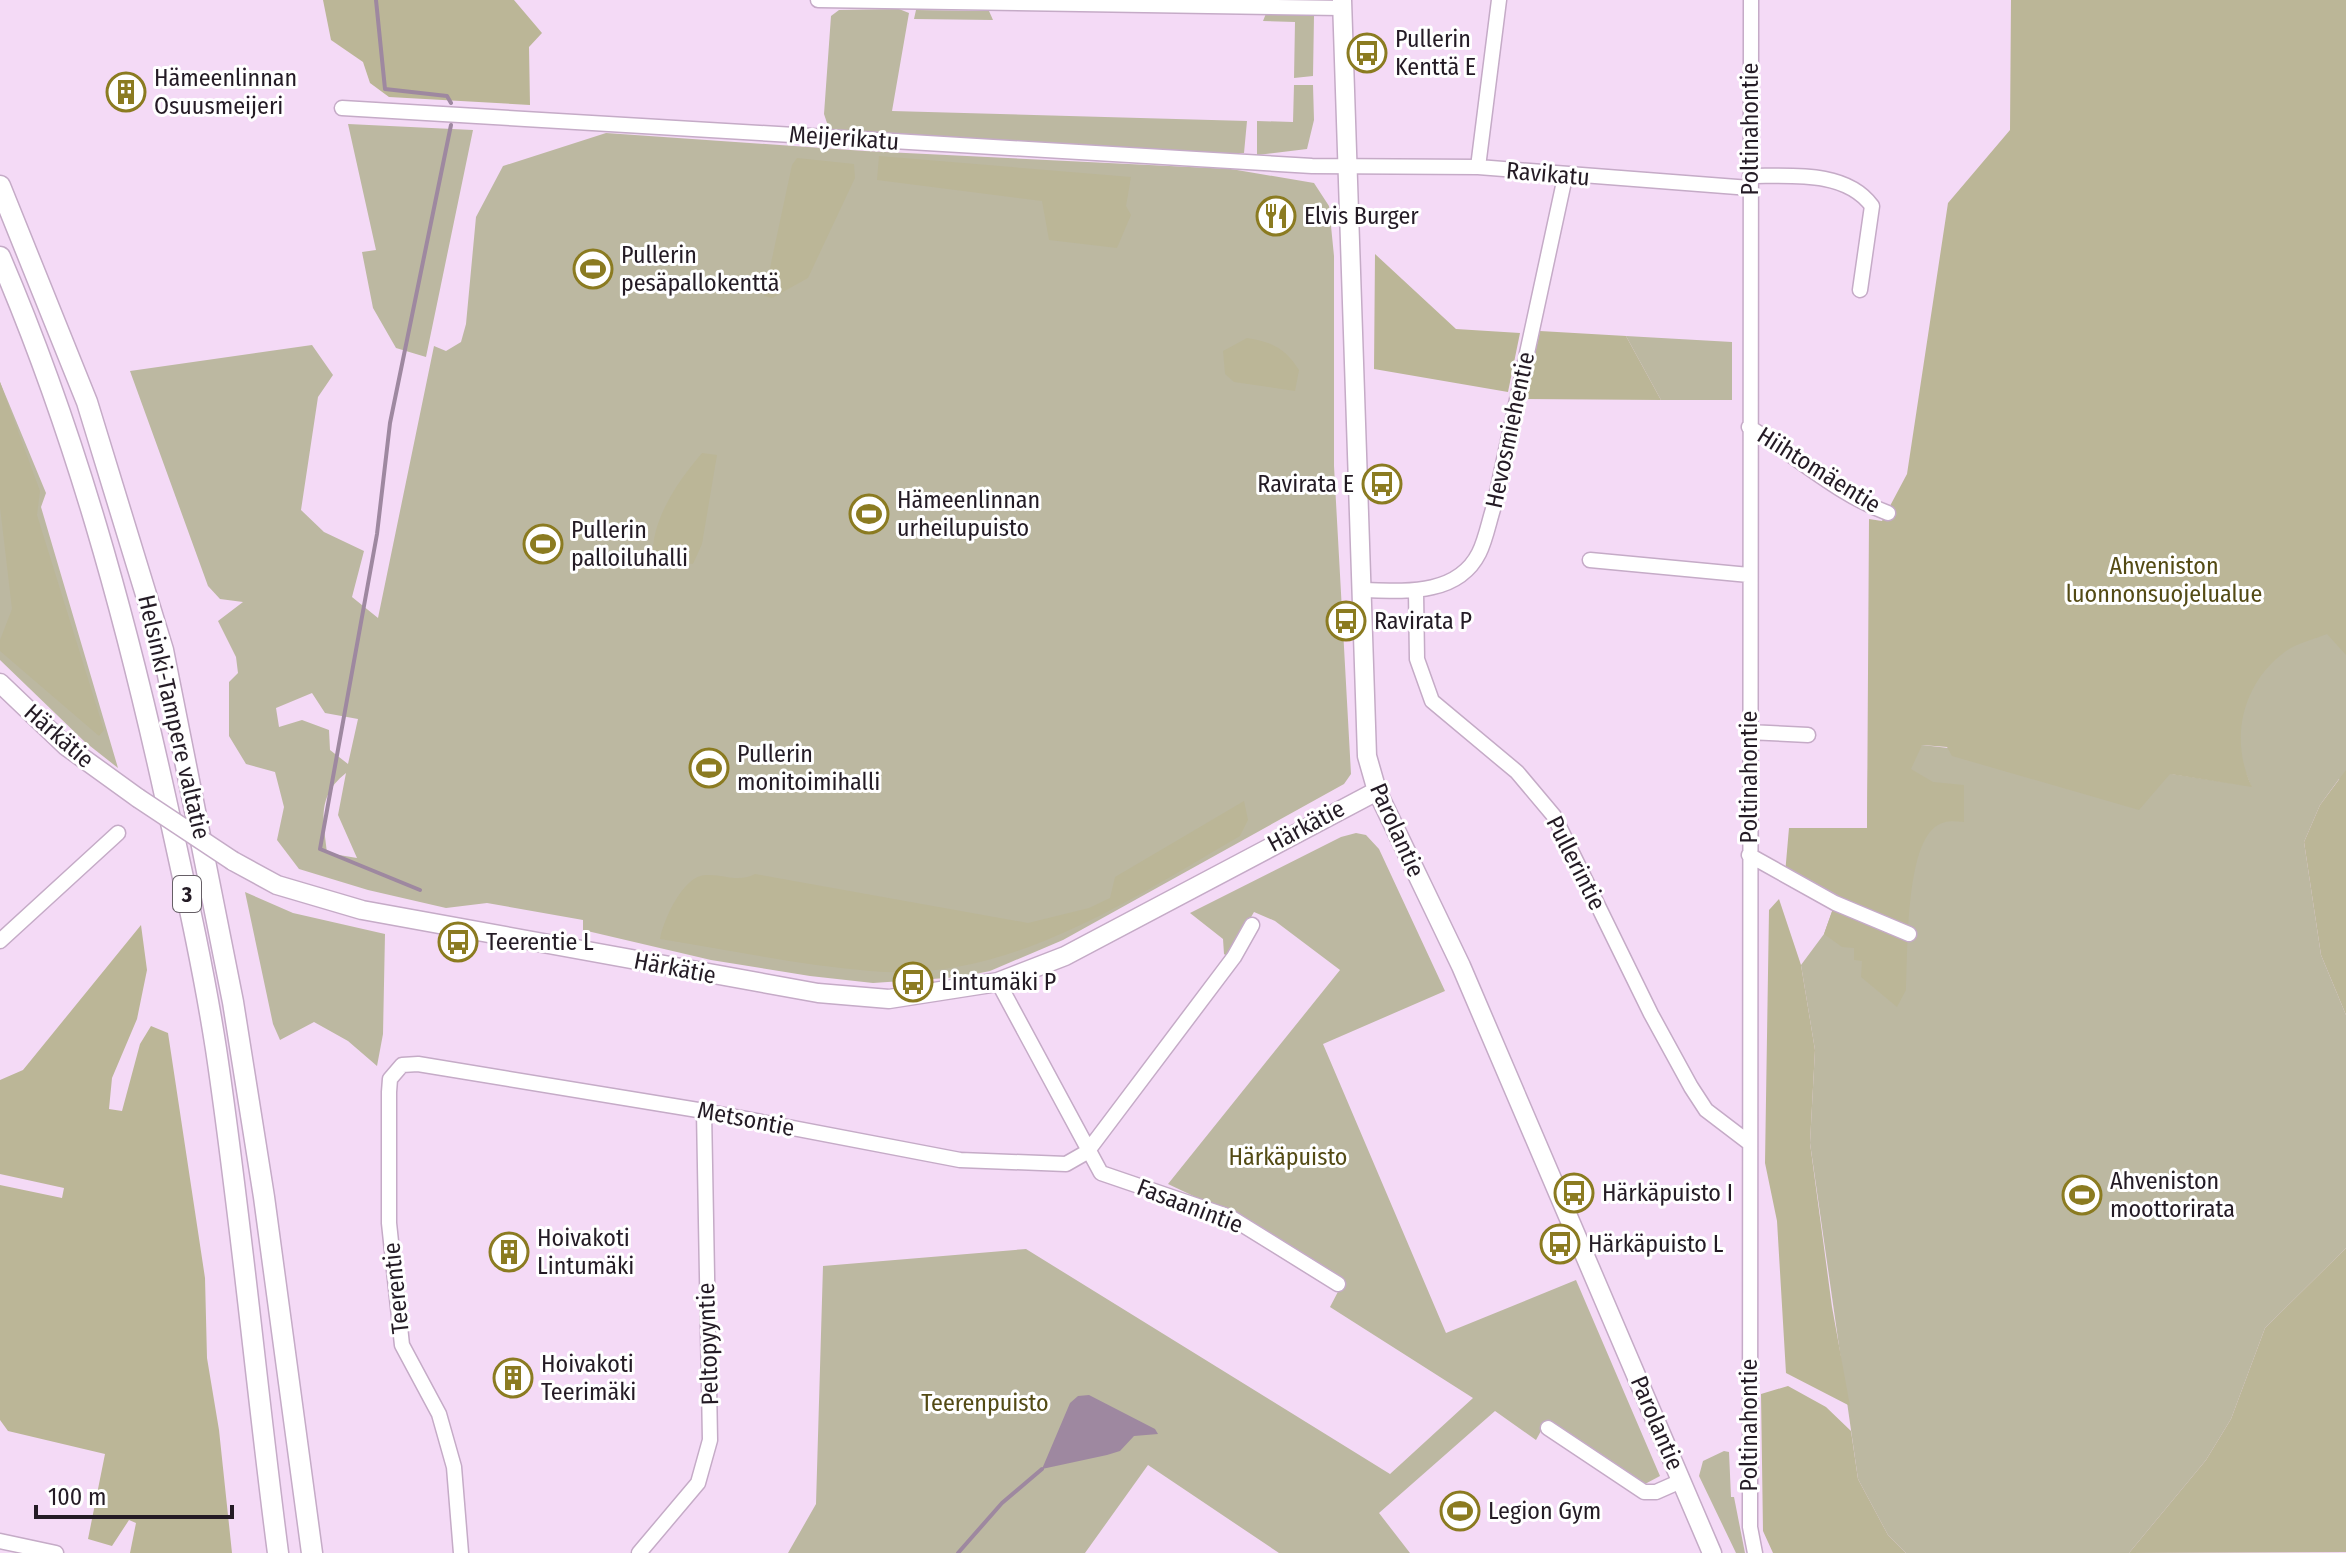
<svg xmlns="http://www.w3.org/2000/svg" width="2346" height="1553" font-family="'Fira Sans Condensed',sans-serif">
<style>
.green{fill:#bcb8a1;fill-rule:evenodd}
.forest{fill:#bbb697}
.water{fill:#9e88a0}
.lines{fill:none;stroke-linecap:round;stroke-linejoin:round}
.stream{stroke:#9e88a0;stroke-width:4}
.minor-casing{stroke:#c5abc7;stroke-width:17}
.major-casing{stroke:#c5abc7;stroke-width:21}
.highway-casing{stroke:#c5abc7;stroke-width:23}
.minor{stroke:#fff;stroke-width:14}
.major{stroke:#fff;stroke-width:18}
.highway{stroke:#fff;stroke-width:20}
.major-bridge-casing{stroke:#c5abc7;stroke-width:21;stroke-linecap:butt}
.major-bridge{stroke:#fff;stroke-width:18}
.labels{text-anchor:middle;stroke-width:6;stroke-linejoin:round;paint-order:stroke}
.shield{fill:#fff;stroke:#665f66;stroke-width:2}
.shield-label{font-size:22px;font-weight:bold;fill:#241b25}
.poi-label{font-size:24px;fill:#241b25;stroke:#fff;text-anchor:start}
.street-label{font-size:24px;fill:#241b25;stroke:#fff}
.park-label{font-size:24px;fill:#534a14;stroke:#fff}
</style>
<rect width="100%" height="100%" fill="#f4daf6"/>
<path class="green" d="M2346,0v780l-7,-1 -19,26 -16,37 17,113 25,60v233l-81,80 -34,91 -25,41 -77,93h-223l-18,-18 -30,-56 -48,-336 5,-93 -14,-85 23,-31 11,-31 -46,-75h78l1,-61 54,-22 217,24 112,17 -6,-15 -280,-26z
M899,9l10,4 -17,98 355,10 -3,32h-47l-368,-24 -5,-15 7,-98 8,-6z
M916,10l73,1 4,9 -79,-1z
M1267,11h44l3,5 -1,60 -19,2 1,-56 -32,-1z
M1294,85h19l1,35 -7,29 -50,6v-34l36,1z
M348,124l125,6 -47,227 -30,-9 -23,-40 -11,-56 14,-2z
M606,133l259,18 366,18 83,14 15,23 5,50v210l17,308 -7,10 -281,156 -73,31 -29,6 -88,6 -63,-7 -99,-16 -128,-30v-10l-96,-17 -41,5 -78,-18 -69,-21 -22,-29 7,-33 -9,-35 -29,-8 -17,-28v-54l9,-9 -2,-16 -18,-36 25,-19 -23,-3 -12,-13 -78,-215 182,-26 21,30 -15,22 -17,113 23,22 40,19 -12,46 26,21 56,-272 12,5 15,-9 5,-18 10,-107 27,-51zM312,693l13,20 33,6 -10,45 -18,-14 -1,-20 -27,-10 -23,7 -3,-19zM346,773l-8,42 19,43 -30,-5c-4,-34 -10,-57 19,-80z
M1626,336l106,6v58h-71z
M0,382l46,111 -5,14 77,261 -33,-26 -85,-82z
M1356,833l10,2 13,14 66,142 -122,53 123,289 130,-53 84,196 -15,8 -6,-1 -92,-63 -11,20 -41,-29 -116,102 31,40h-131l-131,-88 -63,88h-297l28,-49 7,-238 203,-17 364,225 83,-76 -143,-91 12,-23 -115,-72 -59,-28 172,-214 -65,-49 -21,-9 -26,45 -4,-3 -1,-15 -33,-26 151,-76z
M245,892l48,21 92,21 -2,100 -6,32 -29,-25 -34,-19 -34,18 -7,-16z
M1724,1451l5,1 2,45h3l11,56h-9l-37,-77 4,-15z"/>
<path class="forest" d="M323,0h191l28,33 -13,14 1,58 -141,-8 -19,-14 -7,-21 -32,-22z
M2011,0h335v655l-19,-21c-12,5 -30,9 -41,17 -44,32 -57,88 -34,136l-82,-13 -31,36 -187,-54 -5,-9 -25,-2 -11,24 22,13 31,3v37c-10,-1 -20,-2 -29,5 -30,23 -27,127 -29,163l-9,17 -36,-30 1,-16 -8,-1v-12l-12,-1 -18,-13 11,-31 -50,-29 4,-46h78l2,-309 13,2 25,-47 41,-271 62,-73z
M879,156l252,21 -5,29 5,9 -14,33 -68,-8 -7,-39 -165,-21z
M797,158l57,6 1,14 -47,100 -36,20 -8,-2 28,-131z
M1375,254l81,75 64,4 -12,59 -134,-23z
M1540,331l86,5 35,64 -136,-1z
M1247,338c25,4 38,10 52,32l-4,21 -61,-9 -9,-8 -2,-23z
M0,382l40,109 -3,24 67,215 -5,6 -99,-85v-11l12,-31 -12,-102z
M702,453l15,2 -15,89 -9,20 -40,-5c-3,-38 25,-78 49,-106z
M2346,770v245l-25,-60 -17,-113 16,-37z
M1244,801l4,19 -8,16c-112,65 -235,148 -370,135 -70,-6 -141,-21 -210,-32 3,-18 23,-64 46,-64 19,-1 31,8 49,-1l273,49 61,-15 21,-10 5,-21z
M1779,899l22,66 14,85 -5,93 22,164 18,99 -64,-33 -9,-152 -12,-58 4,-253z
M141,925l6,45 -10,49 -25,59 -3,31 13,2 18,-67 11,-18 17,7 37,245 2,80 12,72 13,123h-102l6,-30 -7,-3 -17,26 -24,-7 17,-85 -97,-23 -8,-11v-235l62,13 2,-10 -64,-14v-94l23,-10z
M2346,1248v304l-217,1 77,-93 25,-41 34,-91z
M1788,1386l38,21 25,24 7,48 30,56 18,18h-133l-10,-22 -2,-137z"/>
<path class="water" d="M1089,1395l66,34 3,5 -24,2 -14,15 -13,4 -65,14 28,-66 8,-7z"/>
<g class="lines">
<path class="stream" d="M376,0l9,89 62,7 4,7
M420,890l-100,-41 57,-315 13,-111 61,-298
M958,1553l44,-50 40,-34"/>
<defs>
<path id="minor" d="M818,0l524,8
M1751,0l-1,1527 5,26
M342,108l970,58 166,1 272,21
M1478,167l21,-167
M1750,176c40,0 96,-6 122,30l-12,84
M1749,427c46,28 88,67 139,86
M1590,560l159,15
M1361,590c40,1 96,7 118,-37 7,-14 10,-32 15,-47l71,-329
M1416,592l1,67 15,42 85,71 37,44 97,198 40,73 15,23 42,32
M1748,732l60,3
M1749,855l86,48 74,31
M0,941l118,-108
M998,982l103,191 129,44 108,67
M1548,1428l96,64h12l25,-11
M0,1541l56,12
M461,1553l-7,-86 -15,-53 -37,-69 -13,-122v-131l1,-13 12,-14 16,-1 286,47 256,49 106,4 21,-12 147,-195 18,-32
M639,1553l59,-70 12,-43 -6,-329"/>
<path id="major" d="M1342,0l25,756 10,35 84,175 251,587
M0,683l66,63 72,52
M233,861l44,24 85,25 456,83 71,6 109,-17 67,-26 312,-165"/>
<path id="highway" d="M0,186l87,216 76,248 70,352 31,195 48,356
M0,257c75,175 125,357 166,543 18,82 37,165 50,249 25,167 40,336 62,504"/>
</defs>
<use href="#minor" class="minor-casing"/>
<use href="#major" class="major-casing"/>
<use href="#highway" class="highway-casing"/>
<use href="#minor" class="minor"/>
<use href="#major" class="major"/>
<use href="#highway" class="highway"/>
<defs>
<path id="major-bridge" d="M138,798l95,63"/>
</defs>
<use href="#major-bridge" class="major-bridge-casing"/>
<use href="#major-bridge" class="major-bridge"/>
</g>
<defs>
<symbol id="bus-ring" viewBox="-11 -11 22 22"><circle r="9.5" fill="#fff" stroke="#8b7b21" stroke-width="1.5"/><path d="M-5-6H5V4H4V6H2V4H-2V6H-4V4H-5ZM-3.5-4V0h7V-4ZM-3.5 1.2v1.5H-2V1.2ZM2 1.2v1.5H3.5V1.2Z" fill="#8b7b21"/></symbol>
<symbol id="building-ring" viewBox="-11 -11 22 22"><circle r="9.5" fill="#fff" stroke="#8b7b21" stroke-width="1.5"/><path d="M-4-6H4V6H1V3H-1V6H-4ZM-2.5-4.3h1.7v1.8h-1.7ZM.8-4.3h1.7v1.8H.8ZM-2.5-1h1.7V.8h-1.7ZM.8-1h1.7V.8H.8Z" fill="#8b7b21"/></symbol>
<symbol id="restaurant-ring" viewBox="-11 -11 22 22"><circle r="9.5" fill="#fff" stroke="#8b7b21" stroke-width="1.5"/><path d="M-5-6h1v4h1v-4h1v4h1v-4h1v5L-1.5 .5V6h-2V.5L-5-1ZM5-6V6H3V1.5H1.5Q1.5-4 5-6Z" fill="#8b7b21"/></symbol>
<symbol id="stadium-ring" viewBox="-11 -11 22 22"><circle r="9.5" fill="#fff" stroke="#8b7b21" stroke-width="1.5"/><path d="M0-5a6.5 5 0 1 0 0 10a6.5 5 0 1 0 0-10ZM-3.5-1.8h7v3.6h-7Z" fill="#8b7b21"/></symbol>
</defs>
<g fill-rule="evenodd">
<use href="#bus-ring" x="1345" y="31" width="44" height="44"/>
<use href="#building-ring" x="104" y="70" width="44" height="44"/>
<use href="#restaurant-ring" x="1254" y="194" width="44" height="44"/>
<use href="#stadium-ring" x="571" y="247" width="44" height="44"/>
<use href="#bus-ring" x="1360" y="462" width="44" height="44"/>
<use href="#stadium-ring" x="847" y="492" width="44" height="44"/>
<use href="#stadium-ring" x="521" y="522" width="44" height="44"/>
<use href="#bus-ring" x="1324" y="599" width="44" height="44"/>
<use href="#stadium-ring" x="687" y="746" width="44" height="44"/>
<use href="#bus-ring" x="436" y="920" width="44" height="44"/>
<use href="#bus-ring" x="891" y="960" width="44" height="44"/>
<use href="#bus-ring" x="1552" y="1171" width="44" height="44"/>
<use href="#stadium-ring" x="2060" y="1173" width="44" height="44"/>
<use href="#bus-ring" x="1538" y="1222" width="44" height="44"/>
<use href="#building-ring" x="487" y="1230" width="44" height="44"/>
<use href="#building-ring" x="491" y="1356" width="44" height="44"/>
<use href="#stadium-ring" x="1438" y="1489" width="44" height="44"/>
</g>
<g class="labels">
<rect class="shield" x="173" y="876" width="28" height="36" rx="6"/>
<g class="shield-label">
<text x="187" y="902">3</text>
</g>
<g class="poi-label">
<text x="1395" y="47">Pullerin<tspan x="1395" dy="28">Kenttä E</tspan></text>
<text x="154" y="86">Hämeenlinnan<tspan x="154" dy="28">Osuusmeijeri</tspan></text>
<text x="1304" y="224">Elvis Burger</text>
<text x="621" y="263">Pullerin<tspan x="621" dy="28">pesäpallokenttä</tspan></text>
<text x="1354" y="492" text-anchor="end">Ravirata E</text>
<text x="897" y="508">Hämeenlinnan<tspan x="897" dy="28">urheilupuisto</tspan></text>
<text x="571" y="538">Pullerin<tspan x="571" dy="28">palloiluhalli</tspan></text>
<text x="1374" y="629">Ravirata P</text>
<text x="737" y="762">Pullerin<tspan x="737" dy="28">monitoimihalli</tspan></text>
<text x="486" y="950">Teerentie L</text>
<text x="941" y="990">Lintumäki P</text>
<text x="2110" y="1189">Ahveniston<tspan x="2110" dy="28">moottorirata</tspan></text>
<text x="1602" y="1201">Härkäpuisto I</text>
<text x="537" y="1246">Hoivakoti<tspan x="537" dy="28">Lintumäki</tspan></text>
<text x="1588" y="1252">Härkäpuisto L</text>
<text x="541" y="1372">Hoivakoti<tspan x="541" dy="28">Teerimäki</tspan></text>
<text x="1488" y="1519">Legion Gym</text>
</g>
<g class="street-label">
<text transform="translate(1750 129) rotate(-90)" y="8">Poltinahontie</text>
<text transform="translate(844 138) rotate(4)" y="8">Meijerikatu</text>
<text transform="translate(1548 174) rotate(5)" y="8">Ravikatu</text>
<text transform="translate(1510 430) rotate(-78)" y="8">Hevosmiehentie</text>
<text transform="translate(1819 470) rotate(32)" y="8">Hiihtomäentie</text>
<text transform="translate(174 717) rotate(77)" y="8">Helsinki-Tampere valtatie</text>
<text transform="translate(59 736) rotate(41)" y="8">Härkätie</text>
<text transform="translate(1749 777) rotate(-90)" y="8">Poltinahontie</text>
<text transform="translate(1306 826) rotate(-28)" y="8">Härkätie</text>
<text transform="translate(1397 830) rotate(66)" y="8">Parolantie</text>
<text transform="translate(1576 863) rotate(63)" y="8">Pullerintie</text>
<text transform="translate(675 968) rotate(11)" y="8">Härkätie</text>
<text transform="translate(746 1119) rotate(11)" y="8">Metsontie</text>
<text transform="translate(1190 1206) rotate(21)" y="8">Fasaanintie</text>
<text transform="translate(396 1288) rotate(-96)" y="8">Teerentie</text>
<text transform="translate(708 1344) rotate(-92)" y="8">Peltopyyntie</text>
<text transform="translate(1657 1423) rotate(67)" y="8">Parolantie</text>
<text transform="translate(1749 1425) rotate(-90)" y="8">Poltinahontie</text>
</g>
<g class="park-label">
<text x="2164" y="574">Ahveniston<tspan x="2164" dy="28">luonnonsuojelualue</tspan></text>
<text x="1288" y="1165">Härkäpuisto</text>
<text x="985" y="1411">Teerenpuisto</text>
</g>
</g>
<path d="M36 1505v12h196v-12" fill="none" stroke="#241b25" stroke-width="4"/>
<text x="48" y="1505" font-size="24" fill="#241b25" stroke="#ffffff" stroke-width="6" paint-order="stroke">100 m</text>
</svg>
